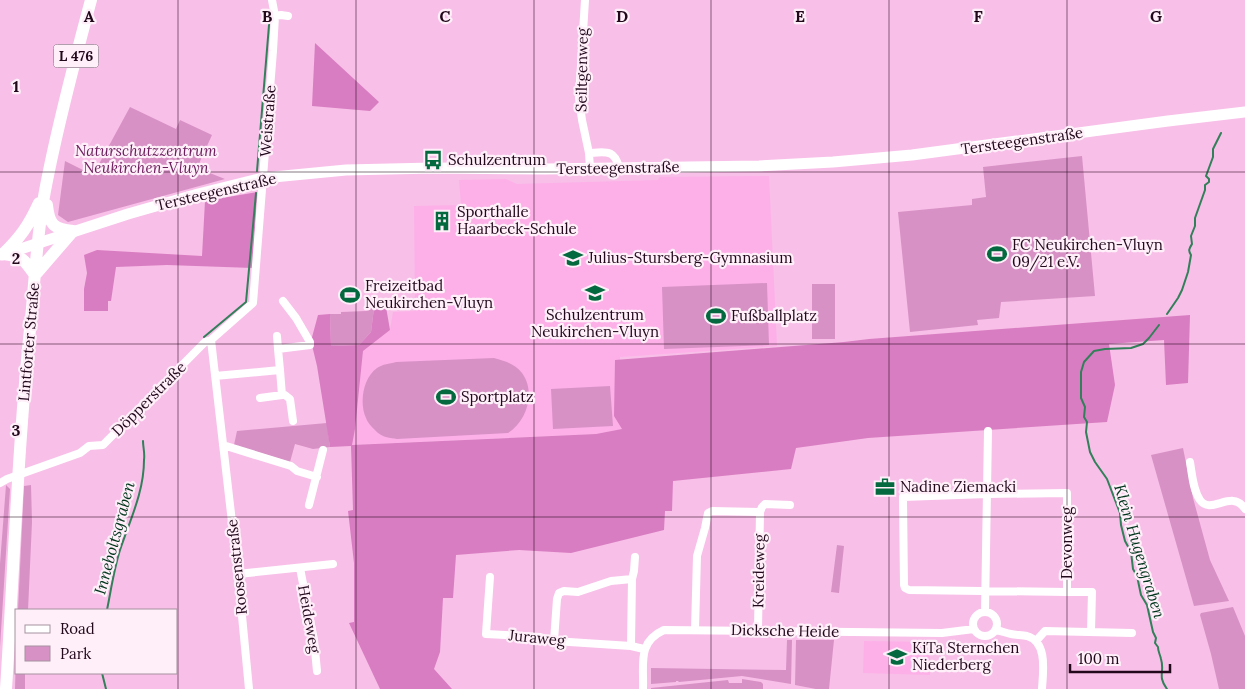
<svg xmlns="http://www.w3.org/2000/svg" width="1245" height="689" font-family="Lora,serif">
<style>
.built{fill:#fdb0e8}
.green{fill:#d791c5}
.forest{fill:#d87dc1}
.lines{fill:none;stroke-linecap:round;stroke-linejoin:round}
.stream{stroke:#32805a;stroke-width:2}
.street{stroke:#fff;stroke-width:8}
.secondary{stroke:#fff;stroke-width:11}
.primary{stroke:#fff;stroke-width:12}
.grid{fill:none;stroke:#21081b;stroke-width:1;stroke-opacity:0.55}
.labels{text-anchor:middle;stroke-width:4.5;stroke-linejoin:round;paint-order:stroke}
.shield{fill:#feeff9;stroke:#634d5e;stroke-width:1}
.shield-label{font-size:14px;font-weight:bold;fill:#21081b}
.street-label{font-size:15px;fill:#21081b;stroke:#feeff9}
.park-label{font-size:15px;font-style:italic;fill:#6c1b5c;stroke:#feeff9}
.poi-label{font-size:15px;fill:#21081b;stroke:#feeff9;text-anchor:start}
.water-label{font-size:16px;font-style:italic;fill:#01351c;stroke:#feeff9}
.grid-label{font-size:16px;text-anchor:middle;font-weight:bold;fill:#21081b;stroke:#feeff9;stroke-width:4.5;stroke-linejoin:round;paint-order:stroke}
</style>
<rect width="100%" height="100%" fill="#f8bfe8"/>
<path class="built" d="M769,176l8,170 -157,11 3,72 -27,5 -245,11 4,-16 8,-78 27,-21 3,-18 22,-1 -1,-105 47,-1 -2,-25 47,-1 11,5 141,-4 2,-3z
M864,641l66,1v33l-67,-2z"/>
<path class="green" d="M130,107l46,22 4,-9 32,15 -15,33 28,11 -157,43 -10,-7 7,-54 28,14z
M1082,156l13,140 -94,6 -2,16 -22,2 1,5 -68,7 -12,-120 74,-7v-6l14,-2 -3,-30z
M767,283l2,62 -105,4 -2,-62z
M812,284h23v55h-23z
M369,308h5l-3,24 -12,13 -28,1 -1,-32h11v-2l25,-1 3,-1z
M494,358c11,3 21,6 28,15 14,19 5,48 -14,60l-111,6c-7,-1 -14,-2 -19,-6 -4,-4 -10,-9 -12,-15 -7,-15 -3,-40 11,-50 6,-4 12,-4 19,-6z
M610,386l3,40 -60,3 -2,-40z
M327,423l3,24 -17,2 -18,-5 -5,18 -56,-17 3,-14z
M1183,448l10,50 17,62 19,41 -35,5 -43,-151z
M6,485l4,4 -10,158v-83z
M31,485l1,37 -4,88h-10l6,-124z
M837,545l7,1 -5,47 -8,-1z
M1233,607l12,29v53h-26l-8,-35 -11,-39 1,-2z
M787,640h5l-1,44 -49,-8 -63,6 -1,-1h-2v1l-25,2v-16l135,2z
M796,640h38l-5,49h-13l-21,-4z
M16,654v19h9v16h-10z
M742,679l19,3 2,2v5h-112v-1l77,-8 1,3h13z"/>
<path class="forest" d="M315,43l64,59 -9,9 -58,-5z
M257,192l-4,76 -86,-3 -51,2 -5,34h-3v10h-24v-22l3,-16 -3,-18 13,-5 105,6 3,-55z
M386,307l4,23 -27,21 -8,78 -3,16 244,-11 26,-5 -8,-13 1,-56 229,-18 25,-3 321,-24 -2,68 -22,2 -2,-45 -55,4 6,41 -8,37 -239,16 -72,10 -5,21 -118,12 -1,30h-7l-1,19 -93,23 -52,-3 -63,5 -3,43h-10l-3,54 -6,17 18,20h-72l-31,-66 5,-1v-59l-6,-52 5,-1 -2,-64 -21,1 -13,-81 -6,-25 7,-26 12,-1 1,32 28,-1 12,-13 3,-24z"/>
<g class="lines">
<path class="stream" d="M257,171l13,-158
M1167,314l11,-16 4,-8 6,-18 3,-17c-3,-5 -2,-6 1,-11l-1,-8 4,-10v-8l10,-28v-5l4,-3v-3l-3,-3 7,-19v-8l8,-16
M1159,325l-10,13 -6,6 -12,4 -26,1 -11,2 -10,11 -3,10v26l4,9 -1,10 3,5 -1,10 4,20 5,10 12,17 13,34 1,12 4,16 6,11 2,17 4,7 4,19 6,10 6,27 3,6 -1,5 3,4c0,5 2,7 3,12 4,13 -4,17 6,30
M204,337l42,-35 10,-109
M107,610c4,-20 7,-41 13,-60 10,-30 24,-58 24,-90 1,-7 -1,-13 -1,-19
M102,673l4,16"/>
<path class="street" d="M585,0l-6,98 3,22 7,33 1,15
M275,16l6,-1 7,1
M589,153c17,-1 26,-4 30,15
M277,336l1,13
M211,340l27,234 11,115
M215,376l65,-6 -2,-21 32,-4v-3l-14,-24 -13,-17
M282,395h3l5,4 3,22
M260,398l22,-3 -2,-25
M223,445l68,21 6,5 20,6
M1190,462c2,12 3,28 10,38 11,16 32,-12 45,9
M0,483l7,-4 73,-26 9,-7 14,-1 102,-103 6,-2 42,-37 20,-252 2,-35 -3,-16
M1067,493v99l-158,-2 -4,-2 -1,-3 -1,-88 84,-3z
M309,505l14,-55
M300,568l14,72 3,31
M238,574l95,-10
M490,577l-4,57 54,3 14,4 77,5 13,3
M1067,592h25l-1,40
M985,612l3,-181
M973 624a12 12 0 1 1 24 0a12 12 0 1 1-24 0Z
M695,630l2,-74 8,-28 3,-15 4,-2 48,1
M758,630l2,-118 2,-5 3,-3 25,1
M996,630c5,1 10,3 15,4 5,1 11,1 16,2 21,6 16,36 15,53
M554,641l3,-42 2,-6 5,-2 14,1 33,-11 21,-2
M1036,641l9,-10 87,2
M631,646l1,-67 2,-8 1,-14
M643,689c1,-25 -6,-47 21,-59l278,3 32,-4"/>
<path class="secondary" d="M2,255l126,-41 70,-20 65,-16 83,-8 87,-2 112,1 214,-3 74,-4 79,-7 256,-34 77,-9"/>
<path class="primary" d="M47,205c2,20 7,24 26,26
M3,254c17,-16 26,-29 36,-51
M3,254c19,2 21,5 32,21
M35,275l38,-44
M6,689c8,-123 12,-247 25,-370 4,-42 6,-86 14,-128 12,-64 29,-128 46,-191"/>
</g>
<path class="grid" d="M178,0v689M356,0v689M534,0v689M711,0v689M889,0v689M1067,0v689M0,172h1245M0,344h1245M0,517h1245"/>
<defs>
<symbol id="bus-bare" viewBox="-9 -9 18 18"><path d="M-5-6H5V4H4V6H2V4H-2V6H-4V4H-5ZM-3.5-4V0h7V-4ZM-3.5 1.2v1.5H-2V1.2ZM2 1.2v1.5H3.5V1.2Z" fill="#04693e" stroke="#feeff9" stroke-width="2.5" paint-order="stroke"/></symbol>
<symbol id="building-bare" viewBox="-9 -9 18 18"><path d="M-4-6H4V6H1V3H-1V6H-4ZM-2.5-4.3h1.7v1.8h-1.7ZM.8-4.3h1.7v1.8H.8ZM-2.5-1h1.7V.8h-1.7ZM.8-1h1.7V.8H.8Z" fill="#04693e" stroke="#feeff9" stroke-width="2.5" paint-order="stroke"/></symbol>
<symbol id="stadium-bare" viewBox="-9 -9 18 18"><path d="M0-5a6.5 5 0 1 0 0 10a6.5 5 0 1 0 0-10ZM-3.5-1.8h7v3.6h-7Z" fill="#04693e" stroke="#feeff9" stroke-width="2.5" paint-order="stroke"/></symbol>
<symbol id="school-bare" viewBox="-9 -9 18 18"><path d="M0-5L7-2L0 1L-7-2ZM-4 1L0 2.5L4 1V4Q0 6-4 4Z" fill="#04693e" stroke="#feeff9" stroke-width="2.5" paint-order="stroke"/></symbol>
<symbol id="office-bare" viewBox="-9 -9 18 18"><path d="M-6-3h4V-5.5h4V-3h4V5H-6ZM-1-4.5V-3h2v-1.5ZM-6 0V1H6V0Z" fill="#04693e" stroke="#feeff9" stroke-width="2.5" paint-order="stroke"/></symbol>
</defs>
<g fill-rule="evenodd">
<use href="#bus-bare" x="419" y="146" width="28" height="28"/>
<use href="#building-bare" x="428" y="207" width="28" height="28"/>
<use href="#stadium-bare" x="983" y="240" width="28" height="28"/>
<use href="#school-bare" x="559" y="244" width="28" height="28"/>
<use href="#school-bare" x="581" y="279" width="28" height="28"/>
<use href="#stadium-bare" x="336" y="281" width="28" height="28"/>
<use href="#stadium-bare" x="702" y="302" width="28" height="28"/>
<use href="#stadium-bare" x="432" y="383" width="28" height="28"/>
<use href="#office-bare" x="871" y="473" width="28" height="28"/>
<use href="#school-bare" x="883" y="643" width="28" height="28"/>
</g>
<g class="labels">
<rect class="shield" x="53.5" y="44.5" width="45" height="23" rx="4"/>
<g class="shield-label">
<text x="76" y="61">L 476</text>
</g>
<g class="street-label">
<text transform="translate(582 70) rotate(-89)" y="5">Seiltgenweg</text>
<text transform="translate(268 121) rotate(-86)" y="5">Weistraße</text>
<text transform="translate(1022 141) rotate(-8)" y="5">Tersteegenstraße</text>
<text transform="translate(618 168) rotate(-1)" y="5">Tersteegenstraße</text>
<text transform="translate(216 192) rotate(-13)" y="5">Tersteegenstraße</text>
<text transform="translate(29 342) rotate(-85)" y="5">Lintforter Straße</text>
<text transform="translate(149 399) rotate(-45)" y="5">Döpperstraße</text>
<text transform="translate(1067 543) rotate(-90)" y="5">Devonweg</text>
<text transform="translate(237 567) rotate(-96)" y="5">Roosenstraße</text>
<text transform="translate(759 571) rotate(-89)" y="5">Kreideweg</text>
<text transform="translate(309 619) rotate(80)" y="5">Heideweg</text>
<text transform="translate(785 631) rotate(1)" y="5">Dicksche Heide</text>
<text transform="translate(537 638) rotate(6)" y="5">Juraweg</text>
</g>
<g class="park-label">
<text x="146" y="156">Naturschutzzentrum<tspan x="146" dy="17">Neukirchen-Vluyn</tspan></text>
</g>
<g class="poi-label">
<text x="448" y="165">Schulzentrum</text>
<text x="457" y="217">Sporthalle<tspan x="457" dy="17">Haarbeck-Schule</tspan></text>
<text x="1012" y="250">FC Neukirchen-Vluyn<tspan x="1012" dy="17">09/21 e.V.</tspan></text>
<text x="588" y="263">Julius-Stursberg-Gymnasium</text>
<text x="365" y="291">Freizeitbad<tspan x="365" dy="17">Neukirchen-Vluyn</tspan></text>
<text x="595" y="320" text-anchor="middle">Schulzentrum<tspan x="595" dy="17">Neukirchen-Vluyn</tspan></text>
<text x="731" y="321">Fußballplatz</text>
<text x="461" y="402">Sportplatz</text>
<text x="900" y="492">Nadine Ziemacki</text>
<text x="912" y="653">KiTa Sternchen<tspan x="912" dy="17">Niederberg</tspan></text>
</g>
<g class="water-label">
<text transform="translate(114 538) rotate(-75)" y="6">Inneboltsgraben</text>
<text transform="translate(1140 551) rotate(73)" y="6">Klein Hugengraben</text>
</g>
</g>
<g class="grid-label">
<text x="89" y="22">A</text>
<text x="267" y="22">B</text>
<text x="445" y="22">C</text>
<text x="622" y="22">D</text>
<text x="800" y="22">E</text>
<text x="978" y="22">F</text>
<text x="1156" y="22">G</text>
<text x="16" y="92">1</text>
<text x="16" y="264">2</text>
<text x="16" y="436">3</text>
</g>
<rect x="15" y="609" width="162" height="65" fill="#feeff9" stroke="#a693a0"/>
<rect x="25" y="625" width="25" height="8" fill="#ffffff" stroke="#a693a0"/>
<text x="60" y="634" font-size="15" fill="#21081b">Road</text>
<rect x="25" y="646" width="25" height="15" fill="#d791c5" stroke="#a693a0"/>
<text x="60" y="659" font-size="15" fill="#21081b">Park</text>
<path d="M1070 664v8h100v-8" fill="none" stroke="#21081b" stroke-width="2.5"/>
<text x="1078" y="664" font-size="15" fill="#21081b" stroke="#feeff9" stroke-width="4" paint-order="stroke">100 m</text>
</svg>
